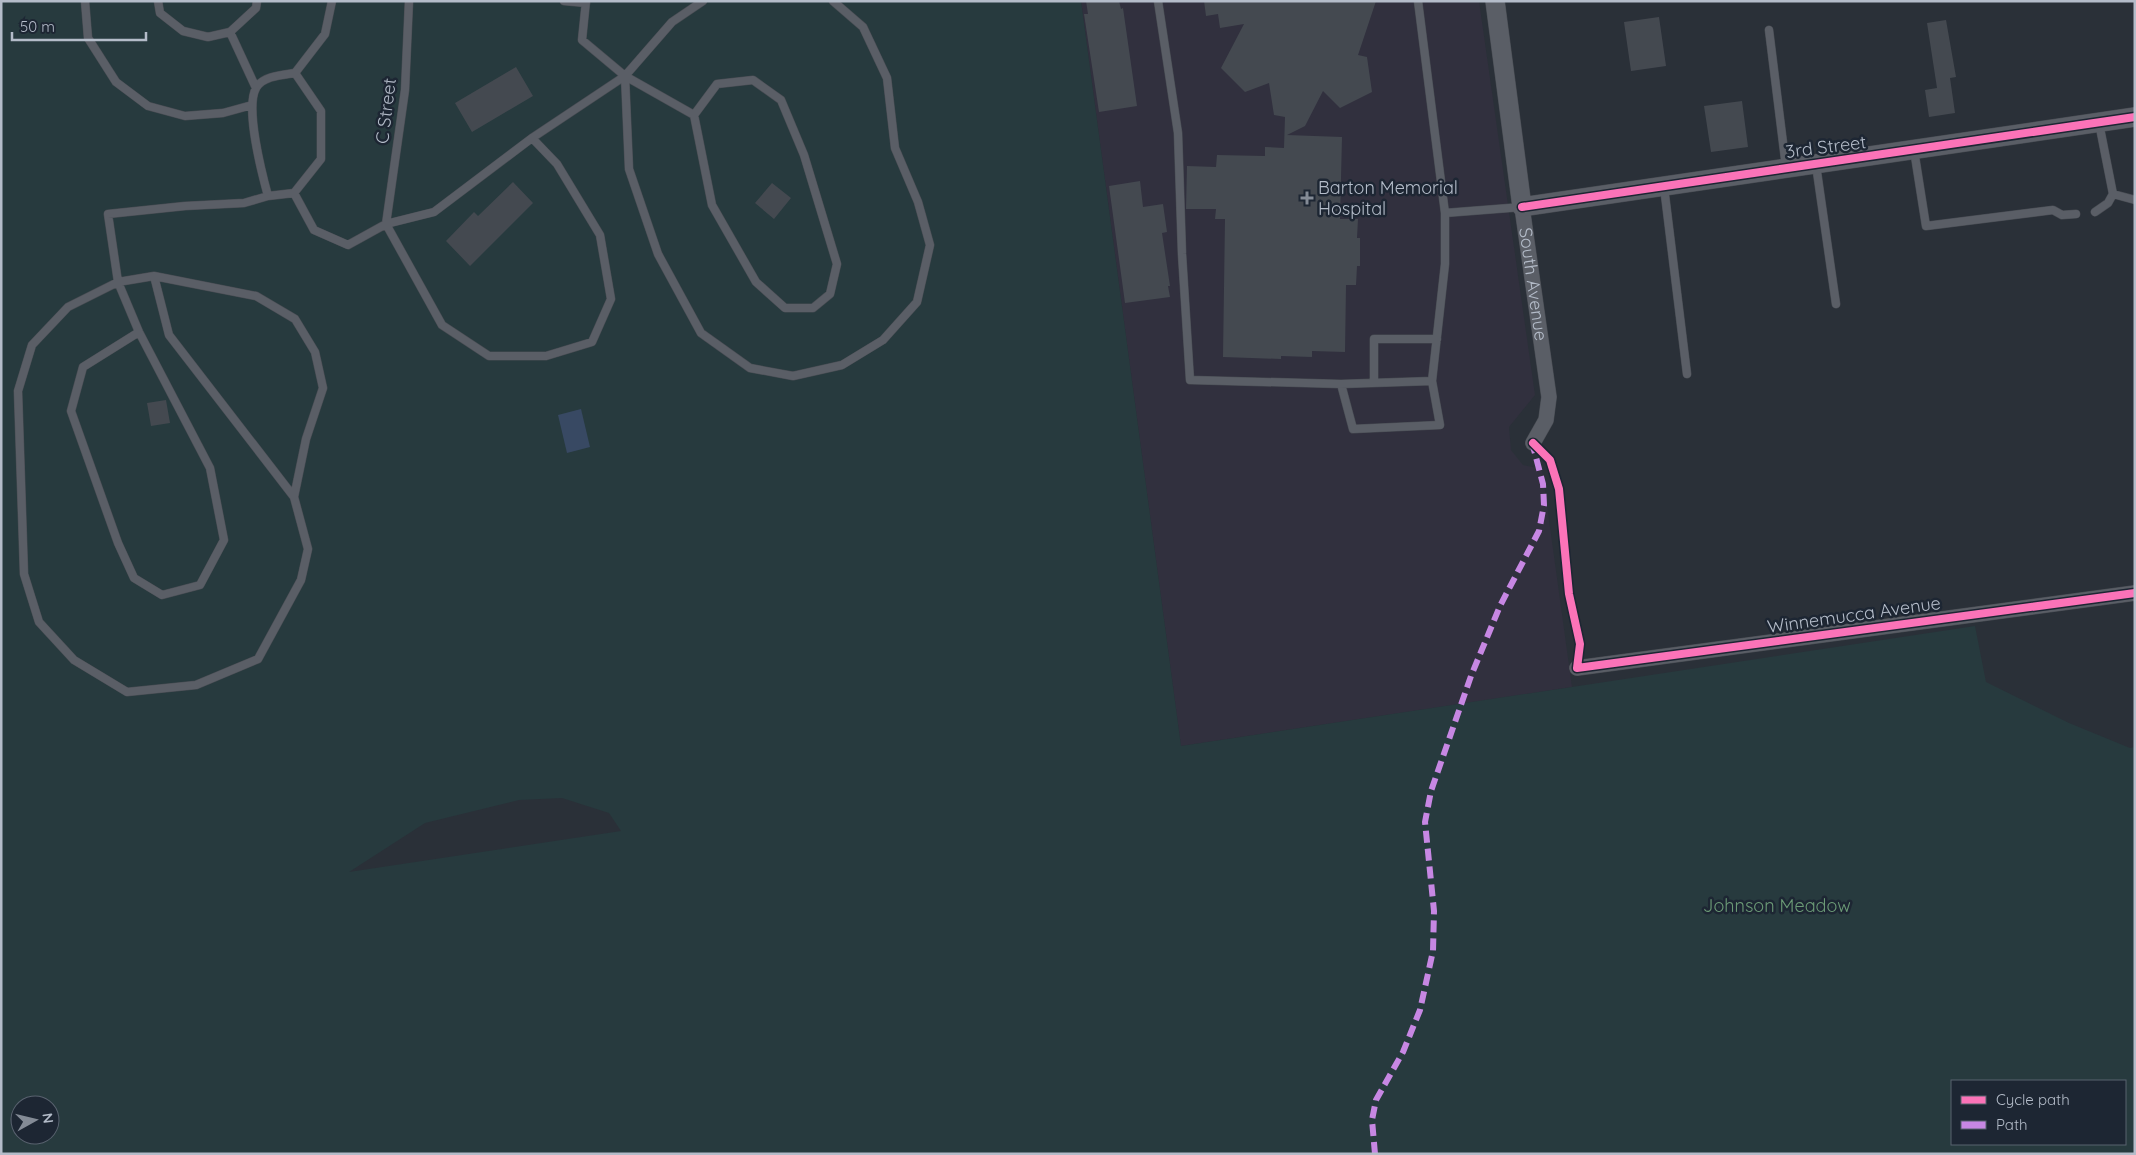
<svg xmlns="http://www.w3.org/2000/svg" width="2136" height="1155" font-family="Quicksand,sans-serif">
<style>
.medical{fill:#31303e}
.green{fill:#273a3e;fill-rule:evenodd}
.water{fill:#384963}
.building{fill:#444950}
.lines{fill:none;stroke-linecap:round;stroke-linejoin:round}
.service-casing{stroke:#484c53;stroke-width:9}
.minor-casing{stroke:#484c53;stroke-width:16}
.tertiary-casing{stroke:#484c53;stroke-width:20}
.service{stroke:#5a5e66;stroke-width:8}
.minor{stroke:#5a5e66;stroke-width:15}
.tertiary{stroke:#5a5e66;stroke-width:19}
.quiet{stroke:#c787e3;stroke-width:6;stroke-dasharray:12 6;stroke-linecap:butt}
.cycleway-casing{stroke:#1d2633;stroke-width:11}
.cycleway{stroke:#fb73b8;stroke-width:8}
.poi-dot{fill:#848b96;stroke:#1d2633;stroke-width:2}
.labels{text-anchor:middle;stroke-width:5;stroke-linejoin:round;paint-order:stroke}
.street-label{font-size:18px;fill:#b4bcc9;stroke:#1d2633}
.poi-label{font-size:18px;fill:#b4bcc9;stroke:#1d2633;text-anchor:start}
.park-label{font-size:18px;fill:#6b9a76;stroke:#1d2633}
</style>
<rect width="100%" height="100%" fill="#2a3038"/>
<path class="medical" d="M1081,1h398l56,394 -26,32 2,23 12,15 19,4 30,218 -391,59z"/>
<path class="green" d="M1,1h1080l100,745 794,-120 11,56 83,41 61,25 5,-1v407h-2134zM562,798l47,15 12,18 -272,41 76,-49 94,-23zM1952,1081h173v63h-173zM20,1105h30v30h-30z"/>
<path class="water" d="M581,409l9,38 -23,6 -9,-38z"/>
<path class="building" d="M1086,1h33l2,8 2,-1 14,98 -38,6 -15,-98h4z
M1204,1h172l-18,54 9,2 5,35 -32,16 -17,-17 -18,35 -18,9 55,2 -2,82h18l-1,19h3v28h-3l-1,19h-10l-1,67 -33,-1v6l-31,-1v3l-58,-2 2,-138h-10l1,-10h-30l1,-43 29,1 1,-12 48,1v-9l19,1 1,-31 -11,-2 -5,-32 -24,9 -24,-24 23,-44 -24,4 -2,-14 -12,2z
M1659,17l7,49 -35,5 -7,-49z
M1946,20l10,57 -6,1 5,35 -26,4 -4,-27 12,-2 -10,-65z
M516,67l17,29 -61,36 -17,-29z
M1742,101l6,46 -37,5 -7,-46z
M1140,181l3,26 20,-3 4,28 -5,1 8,53h-2l2,11 -45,6 -16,-117z
M513,182l20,21 -63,63 -24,-25 28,-29 4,4z
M772,183l19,15 -17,21 -19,-16z
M166,400l4,23 -19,3 -4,-23z"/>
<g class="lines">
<defs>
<path id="service" d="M85,1l3,37 28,44 32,24 37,10 38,-3 29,-8
M158,1l2,12 23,18 25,6 22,-5 26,-24 1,-7
M564,1l22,2
M703,1l-31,21 -47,54 4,93 29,85 43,79 49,35 43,8 49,-11 41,-25 34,-38 13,-57 -12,-43 -23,-54 -8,-70 -24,-51 -30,-26
M1158,1l20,132 4,121 8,126 151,4 91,-3
M1769,30l17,137
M230,32l26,56
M295,73l26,38v48l-27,34 -26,3c-6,-22 -23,-88 -12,-108 7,-12 26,-13 39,-15z
M295,73l30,-39 7,-33
M625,76l69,39 18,90 44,77 29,26h28l17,-14 7,-30 -33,-109 -23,-55 -28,-20 -36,4 -23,31
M2099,123l14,71
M1914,150l12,76 127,-16 9,5 14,-1
M1816,165l20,139
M1664,187l23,187
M294,193l20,37 34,15 38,-21 48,-12 98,-74 93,-62 -43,-36 4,-39
M2095,212l13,-9 5,-9 22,6
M1445,213l77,-6
M386,224l56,101 47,31h57l46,-14 19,-43 -11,-64 -43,-71 -25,-26
M386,224l19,-134 4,-89
M154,276l102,20 39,23 20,33 8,36 -17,51 -12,58 14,52 -7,31 -43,79 -62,26 -69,7 -53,-32 -35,-38 -15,-48 -6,-183 14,-46 36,-38 50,-25z
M154,276l15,59 125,162
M139,332l-56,35 -12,44 47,132 16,35 28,17 38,-10 24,-45 -14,-72 -71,-136 -21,-50 -10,-68 77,-8 59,-3 24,-7
M1374,383v-44h63
M1341,384l12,45 87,-4 -8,-44 13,-117v-51l-27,-212"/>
<g id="minor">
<path id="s1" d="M1522,207l27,190 -3,23 -13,23"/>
<path d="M1577,668l558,-75"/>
</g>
<path id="tertiary" d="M1495,1l27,206 613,-90"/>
</defs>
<use href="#service" class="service-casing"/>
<use href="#minor" class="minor-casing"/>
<use href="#tertiary" class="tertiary-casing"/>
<use href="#service" class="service"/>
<use href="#minor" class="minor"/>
<use href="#tertiary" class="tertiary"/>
<path class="quiet" d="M1375,1154l-3,-34 4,-20 27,-48 17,-42 13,-59 1,-40 -9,-89 6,-31 40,-115 29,-70 39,-75 5,-26 -1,-21 -10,-38"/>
<defs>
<path id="cycleway" d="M1522,207l613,-90
M1533,443l17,17 9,29 10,105 11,50 -3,24 558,-75"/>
</defs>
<use href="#cycleway" class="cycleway-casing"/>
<use href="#cycleway" class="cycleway"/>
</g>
<path class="poi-dot" d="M1304.5 190.5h5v5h5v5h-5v5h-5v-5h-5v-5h5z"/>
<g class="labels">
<g class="street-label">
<text transform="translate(386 111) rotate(-83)" y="6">C Street</text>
<text transform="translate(1826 147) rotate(-7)" y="6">3rd Street</text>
<text dy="6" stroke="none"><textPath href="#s1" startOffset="78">South Avenue</textPath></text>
<text transform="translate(1854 615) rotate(-8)" y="6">Winnemucca Avenue</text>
</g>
<g class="poi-label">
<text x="1318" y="194">Barton Memorial<tspan x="1318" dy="21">Hospital</tspan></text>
</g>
<g class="park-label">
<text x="1777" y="912">Johnson Meadow</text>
</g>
</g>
<rect width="2136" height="1155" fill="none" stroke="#b4bcc9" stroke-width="5"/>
<rect x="1951" y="1080" width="175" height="65" fill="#1d2633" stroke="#59626f"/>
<rect x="1961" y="1096" width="25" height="8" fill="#fb73b8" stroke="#59626f"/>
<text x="1996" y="1105" font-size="15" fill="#b4bcc9">Cycle path</text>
<rect x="1961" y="1121" width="25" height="8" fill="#c787e3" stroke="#59626f"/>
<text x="1996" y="1130" font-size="15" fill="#b4bcc9">Path</text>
<g transform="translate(35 1120) rotate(82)"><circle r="24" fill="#1d2633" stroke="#59626f"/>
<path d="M0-4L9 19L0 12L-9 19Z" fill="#848b96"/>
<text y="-8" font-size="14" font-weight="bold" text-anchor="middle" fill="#b4bcc9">N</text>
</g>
<path d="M12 32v8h134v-8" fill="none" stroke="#b4bcc9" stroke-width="2.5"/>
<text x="20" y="32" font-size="15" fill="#b4bcc9" stroke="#1d2633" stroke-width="4" paint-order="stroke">50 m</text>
</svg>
